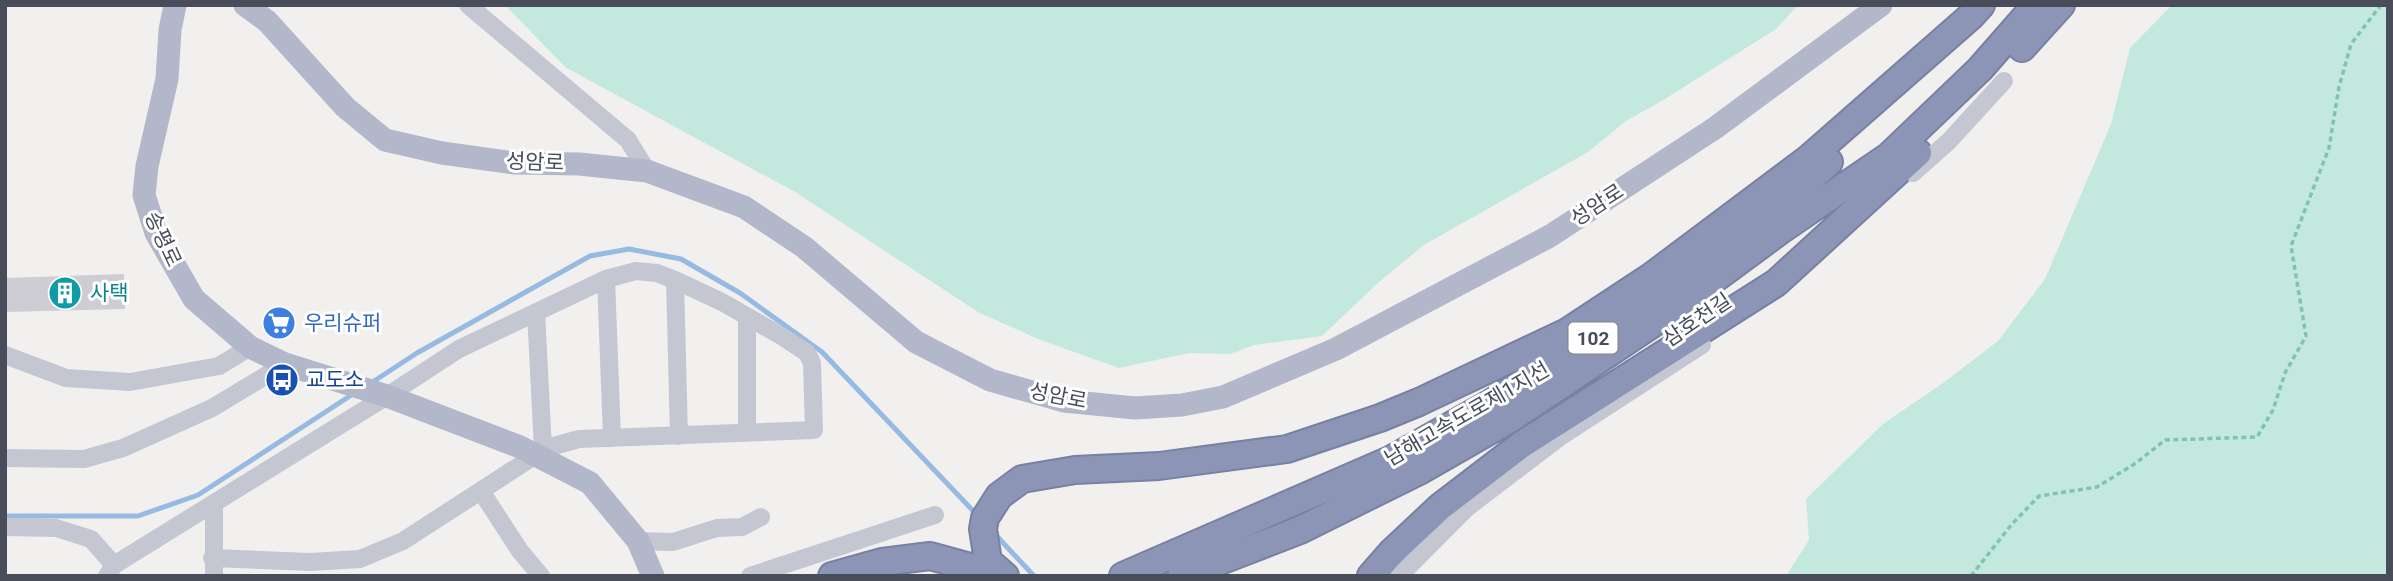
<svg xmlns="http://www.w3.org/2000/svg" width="2393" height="581" font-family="Roboto,'Noto Sans KR',sans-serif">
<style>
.green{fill:#c3e9de}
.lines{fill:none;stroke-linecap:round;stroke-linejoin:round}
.stream{stroke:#96bae1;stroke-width:5}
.building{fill:#cdcdd3}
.highway-casing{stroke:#7880a3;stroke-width:30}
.path{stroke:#7fc3b6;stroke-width:3.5;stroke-dasharray:5 3.5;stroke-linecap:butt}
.minor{stroke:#c4c7d2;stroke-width:18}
.major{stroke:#b2b7ca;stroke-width:23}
.highway{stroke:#8d95b7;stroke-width:26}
.labels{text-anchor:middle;stroke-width:6;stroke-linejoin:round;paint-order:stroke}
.shield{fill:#fff;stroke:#80828c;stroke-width:2}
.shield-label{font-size:19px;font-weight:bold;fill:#494d5a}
.street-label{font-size:21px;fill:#494d5a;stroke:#fff}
.culture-label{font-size:21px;fill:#0d838f;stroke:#fff;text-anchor:start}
.shop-label{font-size:21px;fill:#366cbe;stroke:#fff;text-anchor:start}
.transit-label{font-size:21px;fill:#164399;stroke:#fff;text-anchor:start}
</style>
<rect width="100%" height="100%" fill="#f1f0ef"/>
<path class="green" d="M505,5h1293l-22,24 -111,70 -39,22 -38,31 -164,93 -45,37 -57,54 -68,9 -24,9 -41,-1 -70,15 -81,-29 -60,-27 -183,-120 -230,-125z
M2172,5h216v571h-602l23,-36 -3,-41 77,-75 60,-41 55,-42 47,-62 66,-155 19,-76z"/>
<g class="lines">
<path class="stream" d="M371,383l46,-30 173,-97 39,-7 52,10 59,34 82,59 157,165
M5,516h133l60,-21 155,-101
M993,532l41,44"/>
</g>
<path class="building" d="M124,274l1,35 -120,3v-34z"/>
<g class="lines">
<defs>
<path id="highway" d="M2022,48l39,-43
M832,576l50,-14 48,-6 73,20
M1005,576l-17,-15 -5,-32 2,-11 14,-22 23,-17 53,-9 84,-4 128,-17 93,-31 39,-16 148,-70 85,-56 156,-117 162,-142 11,-12
M1123,576l267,-116 101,-57 131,-83 105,-75 76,-59 26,-24
M1181,576l119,-46 121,-60 89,-51 157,-105 114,-84 108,-74 91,-87 56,-64
M1371,576l21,-24 48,-45 81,-62 255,-162 142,-130"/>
</defs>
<use href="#highway" class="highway-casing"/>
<path class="path" d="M1971,576l41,-52 27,-28 58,-9 39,-24 29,-23 92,-3 16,-27 12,-37 21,-37 -15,-90 38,-98 10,-61 12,-43 30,-39"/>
<path class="minor" d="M468,5l160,135 19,31
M1913,173l36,-32 55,-60
M606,279l6,159
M675,280l4,156
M5,355l61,23 64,4 89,-16 31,-19
M747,433v-115
M5,458l79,1 39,-11 89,-40 73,-44
M481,491l39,60 21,25
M214,505v71
M5,527l51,1 35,11 23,26
M638,541l35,1 44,-14 25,-1 19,-10
M212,558l98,4 50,-3 43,-18 133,-86 7,-6 -7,-137
M107,576l7,-11 273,-169 72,-47 147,-70 30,-8 21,2 18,7 47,22 61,35 24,16 5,10 2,67 -235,9 -36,10
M750,576l185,-61
M1399,576l69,-69 92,-70 142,-92"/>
<path class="major" d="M175,5l-5,25 -3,49 -20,87 -3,29 12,38 38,66 56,48 35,17 102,32 133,51 70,36 48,58 15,35
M245,5l22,16 78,86 40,33 57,13 73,10 64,1 68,7 97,36 60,40 112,95 74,38 74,21 71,7 47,-3 41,-8 113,-48 214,-113 165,-108 166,-123"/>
<use href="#highway" class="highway"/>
</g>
<defs>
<symbol id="building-disc" viewBox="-11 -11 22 22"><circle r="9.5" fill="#0f9aa8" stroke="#fff"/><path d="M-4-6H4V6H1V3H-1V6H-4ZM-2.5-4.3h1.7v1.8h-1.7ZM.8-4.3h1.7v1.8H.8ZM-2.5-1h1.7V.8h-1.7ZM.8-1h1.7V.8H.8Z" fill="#fff"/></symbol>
<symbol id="supermarket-disc" viewBox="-11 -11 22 22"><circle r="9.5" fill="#3f7fe0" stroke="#fff"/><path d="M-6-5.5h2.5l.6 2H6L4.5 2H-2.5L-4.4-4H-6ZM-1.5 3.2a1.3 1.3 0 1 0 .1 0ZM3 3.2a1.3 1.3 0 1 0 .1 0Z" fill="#fff"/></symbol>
<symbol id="bus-disc" viewBox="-11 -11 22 22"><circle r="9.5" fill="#1a4fb4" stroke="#fff"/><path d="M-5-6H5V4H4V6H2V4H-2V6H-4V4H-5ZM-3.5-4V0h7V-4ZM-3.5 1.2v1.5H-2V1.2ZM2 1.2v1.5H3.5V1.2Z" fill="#fff"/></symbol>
</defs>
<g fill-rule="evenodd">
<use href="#building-disc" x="46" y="274" width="38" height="38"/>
<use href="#supermarket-disc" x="260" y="304" width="38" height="38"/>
<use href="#bus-disc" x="263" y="361" width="38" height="38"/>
</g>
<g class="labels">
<rect class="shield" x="1568.5" y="322.5" width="49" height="31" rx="5"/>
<g class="shield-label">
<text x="1593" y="345">102</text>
</g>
<g class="street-label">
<text transform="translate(535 162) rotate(2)" y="7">성암로</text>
<text transform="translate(1597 205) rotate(-33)" y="7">성암로</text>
<text transform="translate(163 239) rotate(65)" y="7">송평로</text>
<text transform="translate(1697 320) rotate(-34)" y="7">삼호천길</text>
<text transform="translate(1058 396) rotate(11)" y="7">성암로</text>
<text transform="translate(1467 414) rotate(-30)" y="7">남해고속도로제1지선</text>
</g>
<g class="culture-label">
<text x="90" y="300">사택</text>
</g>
<g class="shop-label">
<text x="304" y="330">우리슈퍼</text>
</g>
<g class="transit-label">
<text x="306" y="387">교도소</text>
</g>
</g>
<rect width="2393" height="581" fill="none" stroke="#494d5a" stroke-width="14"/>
</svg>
